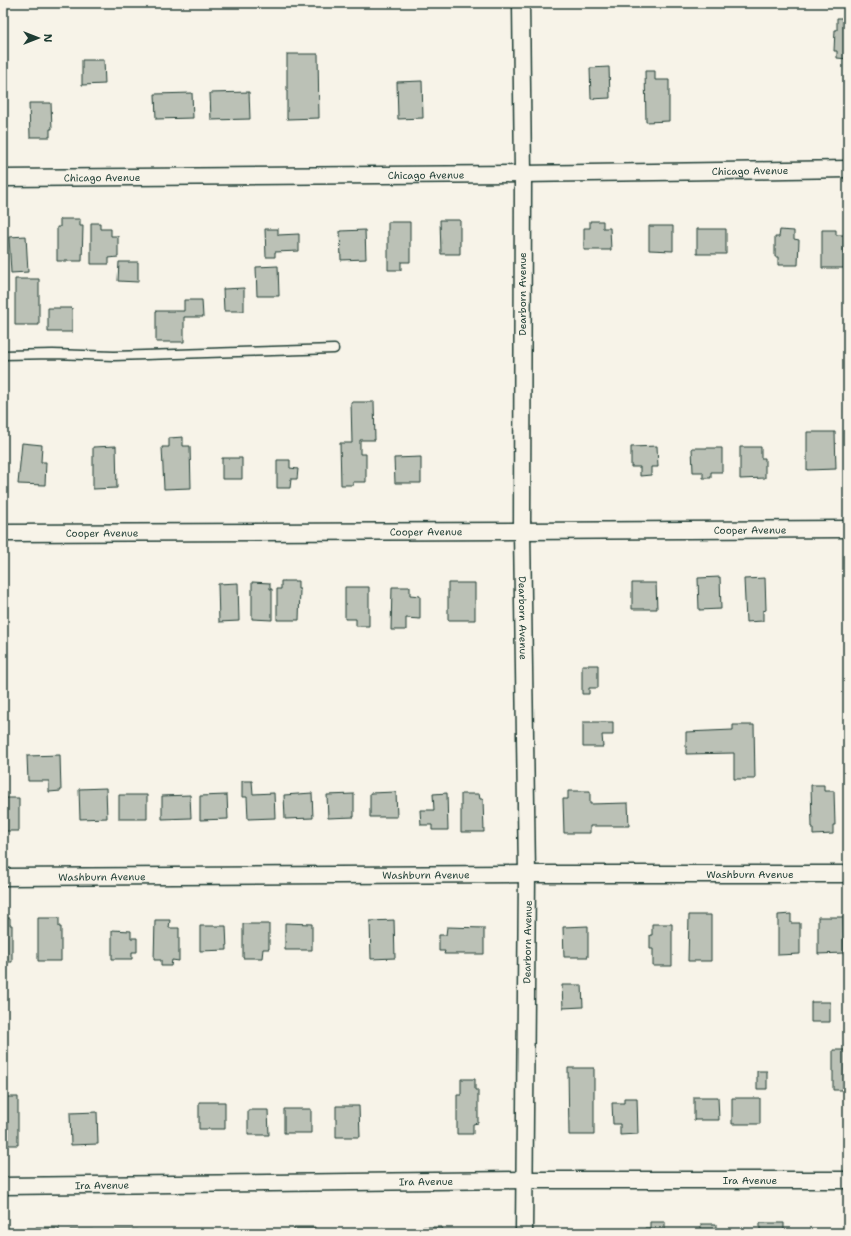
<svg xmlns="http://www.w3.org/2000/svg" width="851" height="1236" font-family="'Shantell Sans',sans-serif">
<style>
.building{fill:#bbc1b6;stroke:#1f3d34}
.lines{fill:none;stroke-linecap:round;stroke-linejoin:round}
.lane-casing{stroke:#1f3d34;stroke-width:11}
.street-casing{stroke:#1f3d34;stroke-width:19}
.lane{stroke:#f7f3e8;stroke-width:8}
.street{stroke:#f7f3e8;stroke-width:16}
.labels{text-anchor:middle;stroke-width:4;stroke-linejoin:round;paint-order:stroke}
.street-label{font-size:10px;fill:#1f3d34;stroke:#f7f3e8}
</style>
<rect width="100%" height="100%" fill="#f7f3e8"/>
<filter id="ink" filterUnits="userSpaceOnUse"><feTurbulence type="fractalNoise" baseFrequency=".025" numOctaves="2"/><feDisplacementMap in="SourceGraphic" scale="8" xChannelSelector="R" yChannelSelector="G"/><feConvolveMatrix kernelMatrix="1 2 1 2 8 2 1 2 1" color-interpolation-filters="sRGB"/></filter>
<g filter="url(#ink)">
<path class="building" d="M837,18h11v41l-11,-1v-7h-3l1,-21h2z
M287,54h31l1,64 -32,1z
M82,60h22l1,24 -23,1z
M609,67l1,31 -19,1 -1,-31z
M645,71h10v9h14v41l-23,1z
M422,81l1,37 -25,1 -1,-37z
M249,92l1,27 -39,1 -1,-27z
M192,93l1,25 -37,1 -1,-25z
M29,103h22l1,26h-2v8h-20z
M60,219h20v7h3l-1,35h-25v-34h3z
M440,220h20v34h-19z
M590,221h13v7h7l1,22h-27v-22h6z
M388,222h22v40h-9v8h-13z
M91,223h9v6h11v7h7v21l-9,1v6h-18z
M649,226h24v25l-24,-1z
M265,229h13v6l21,-1v17l-24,1v5h-9z
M697,229h29v25h-29z
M365,230l1,29 -25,1 -1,-29z
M780,230l14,1v8l5,1 -1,25h-20v-8h-3v-20h4z
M822,230h14v5h8v33h-22z
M26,236l2,36 -17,1 -2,-36z
M119,262h19v20l-20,-1z
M278,266l1,30h-22l-1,-29z
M15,279h24v46h-24z
M244,288v23h-20l-1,-22z
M184,300h18l1,17h-19v25h-28v-31h28z
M48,308h24v24h-24z
M351,402h23l1,38h-15v14h6v28h-13v3h-12l-1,-42h12z
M807,432h28l1,37 -29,1z
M183,437v9h7l1,42 -27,1 -2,-42h7v-9z
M22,443l20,2 -1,17h5l-1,23 -27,-1z
M116,446l1,42 -24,1v-42z
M657,446l1,21h-7v8l-11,1v-9h-9v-20z
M740,447h21v11h4v20l-25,1z
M692,448h30v24h-11v6h-8v-6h-10z
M421,457v26h-26l-1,-25z
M222,458h20v21h-20z
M277,460h13v8l8,1 -1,10h-6l-1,9h-13z
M720,577l1,32 -22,1 -1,-32z
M765,578l1,32 -3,1v10l-17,1 -2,-43z
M281,581h17v8h2l-1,31h-22v-31h4z
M252,582l18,1v6h2v31l-20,-1z
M238,583l1,38 -20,1 -1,-38z
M448,583h27v37h-27z
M632,583h24l1,26h-25z
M345,587h24v39h-13v-7h-11z
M392,587h18v8l10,1v23l-14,-1v12h-15z
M582,665h16v23h-9v6h-7z
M583,722h30v13h-11l1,12h-20z
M733,725h21l1,54h-21v-26l-48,1v-22l47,-2z
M60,755l1,36 -12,1v-11h-21l-1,-25z
M242,781h10l1,13 21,-1 1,25 -27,1 -1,-22h-5z
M811,785h13v6h10l1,34h-2v9l-20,1v-8h-1z
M106,788l1,30 -27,1 -1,-30z
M568,791h22v13l38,-1 1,23h-39v7h-26l-1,-34h5z
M396,792l1,25h-27v-24z
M312,793l1,25 -28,1 -1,-24z
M447,793l1,37h-16v-5h-11l-1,-15h14l-1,-16z
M354,794v23l-26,1 -1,-23z
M461,794h18l1,5h3l1,33h-23z
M119,795h28v24h-28z
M190,795l1,23 -29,1v-23z
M227,795l1,24 -28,1v-24z
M3,798h16v33h-16z
M791,914v9h9v31l-22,1v-40z
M689,915h22v46h-23z
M818,917h25l1,36 -26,1z
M3,918h7v7h2v37h-9z
M38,918h21v9h2v34h-23z
M155,920h15l-1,8h10v33l-7,-1 -1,6h-10v-6h-7z
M394,920l1,38 -24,1 -1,-38z
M285,923l27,1v26h-27z
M243,924h26v25h-6l-1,9h-19z
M652,924h20v42h-19v-17h-3v-14h2z
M200,926h26l1,24 -27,1z
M588,926v31h-24l-1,-30z
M447,927l37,1v26h-40l1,-3h-6v-16h7z
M112,930l19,1v7h6v14h-5v7h-20z
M562,985h20l1,22 -20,1z
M811,1002h19v20h-19z
M833,1050h15v40h-15z
M568,1068h26v67h-25z
M757,1071h10v18h-10z
M461,1079h14v11h3v33l-5,1v10h-16v-39h4z
M3,1097h15v48h-15z
M694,1097h24l1,23h-25z
M624,1098h13l1,36 -18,1v-11h-7l-1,-21h12z
M732,1098h28v26h-28z
M199,1102h26v27h-26z
M336,1106h23l1,31h-24z
M284,1109h27v24h-27z
M248,1110h20l1,25h-21z
M97,1112l1,32 -27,1 -1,-32z
M650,1222h15v9h3v2h-23v-5h5z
M760,1223h24v10h-24z
M701,1224h15v5h2v4h-20v-2h3z
M36,1227h23v6h-23z
M294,1227h21v6h-21z
M423,1227h19v6h-22l3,-1z
M382,1229h17v4h-17z
M70,1230h23v3h-23z
M114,1230h23v3h-23z"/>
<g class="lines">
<defs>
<path id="lane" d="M3,355l50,-1 61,2 220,-7"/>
<g id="street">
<path id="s1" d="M521,3l2,171 -1,357 5,343 -3,359"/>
<path id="s2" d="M3,178l520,-4 325,-5"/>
<path id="s3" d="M3,533l519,-2 326,-2"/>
<path id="s4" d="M3,877l524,-3h321"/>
<path id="s5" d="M3,1186l521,-6h324"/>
</g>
</defs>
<use href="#lane" class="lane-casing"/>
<use href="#street" class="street-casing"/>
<use href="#lane" class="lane"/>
<use href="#street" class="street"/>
</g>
</g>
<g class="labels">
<g class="street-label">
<text dy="4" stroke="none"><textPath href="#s2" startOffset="747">Chicago Avenue</textPath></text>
<text dy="4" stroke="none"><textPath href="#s2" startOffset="423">Chicago Avenue</textPath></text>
<text dy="4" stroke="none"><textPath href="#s2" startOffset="99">Chicago Avenue</textPath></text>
<text transform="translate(522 294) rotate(-90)" y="4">Dearborn Avenue</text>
<text dy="4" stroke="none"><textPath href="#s3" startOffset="747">Cooper Avenue</textPath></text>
<text dy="4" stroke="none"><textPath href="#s3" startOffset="423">Cooper Avenue</textPath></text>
<text dy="4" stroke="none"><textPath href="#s3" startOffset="99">Cooper Avenue</textPath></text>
<text dy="4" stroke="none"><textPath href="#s1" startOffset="615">Dearborn Avenue</textPath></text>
<text dy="4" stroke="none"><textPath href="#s4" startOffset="747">Washburn Avenue</textPath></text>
<text dy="4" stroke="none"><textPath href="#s4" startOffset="423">Washburn Avenue</textPath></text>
<text dy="4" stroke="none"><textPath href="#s4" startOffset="99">Washburn Avenue</textPath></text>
<text transform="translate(527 942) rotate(-89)" y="4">Dearborn Avenue</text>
<text dy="4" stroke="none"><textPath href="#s5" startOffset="747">Ira Avenue</textPath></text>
<text dy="4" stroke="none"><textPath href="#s5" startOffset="423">Ira Avenue</textPath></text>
<text dy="4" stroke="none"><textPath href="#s5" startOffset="99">Ira Avenue</textPath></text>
</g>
</g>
<rect width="851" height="1236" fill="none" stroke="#f7f3e8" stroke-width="16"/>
<rect x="8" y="8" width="835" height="1220" fill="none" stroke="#1f3d34" stroke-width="1.5" filter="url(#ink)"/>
<g transform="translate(38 38) rotate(90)" stroke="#f7f3e8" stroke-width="3" paint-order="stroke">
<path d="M0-3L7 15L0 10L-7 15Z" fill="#1f3d34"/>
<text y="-6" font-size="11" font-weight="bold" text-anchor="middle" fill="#1f3d34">N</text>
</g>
</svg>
